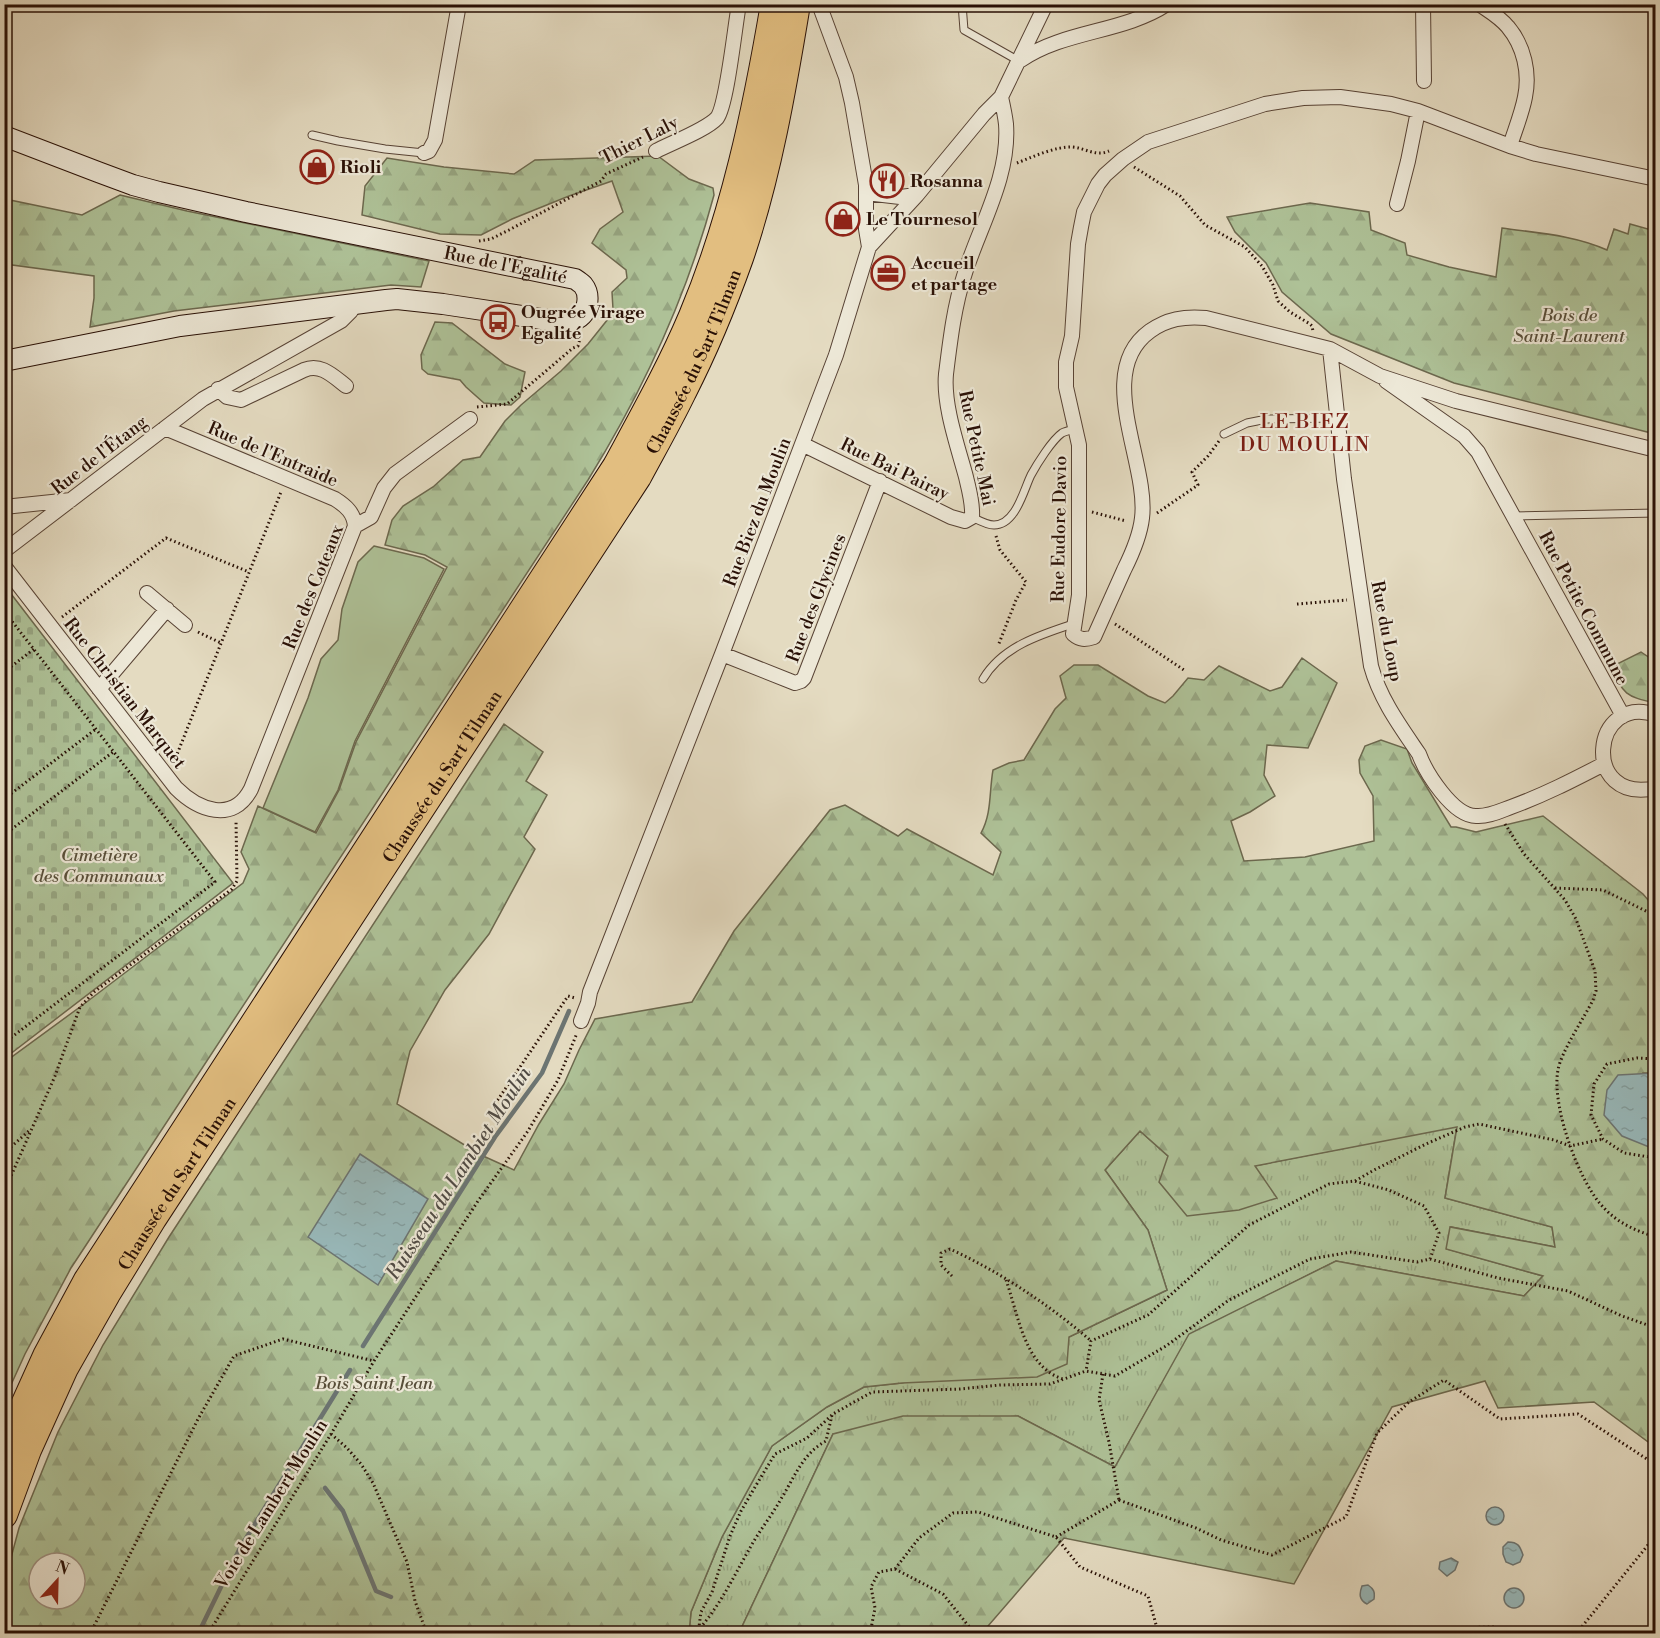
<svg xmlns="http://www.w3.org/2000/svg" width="1660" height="1638" font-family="'Libre Bodoni',serif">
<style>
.grass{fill:url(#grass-tufts);stroke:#6c684e;stroke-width:1.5}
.forest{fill:url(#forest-firs);stroke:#6c684e;stroke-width:1.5;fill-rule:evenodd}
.cemetery{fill:url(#cemetery-stones);stroke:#6c684e;stroke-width:1.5}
.green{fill:#aec197;stroke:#6c684e;stroke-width:1.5}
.water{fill:url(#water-ripples);stroke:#6c7573;stroke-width:1.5}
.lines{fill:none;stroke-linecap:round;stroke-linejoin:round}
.stream{stroke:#6c7573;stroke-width:4.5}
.lane-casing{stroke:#584335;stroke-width:9}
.street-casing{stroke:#584335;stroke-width:16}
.secondary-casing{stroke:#291006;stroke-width:22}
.highway-casing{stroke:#291006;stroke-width:28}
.path{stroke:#291006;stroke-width:3;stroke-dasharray:1.5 3;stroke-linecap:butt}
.lane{stroke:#ede8d7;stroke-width:7}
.street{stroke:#ede8d7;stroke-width:14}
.secondary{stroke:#ede8d7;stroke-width:20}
.highway{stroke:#e2be80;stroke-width:26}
.labels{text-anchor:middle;stroke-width:4.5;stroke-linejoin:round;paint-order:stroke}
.street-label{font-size:18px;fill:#291006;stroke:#ede8d7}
.poi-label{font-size:18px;font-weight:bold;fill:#291006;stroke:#ede8d7;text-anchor:start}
.park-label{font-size:18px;font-style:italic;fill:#584e39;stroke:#ede8d7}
.neighbourhood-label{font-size:20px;letter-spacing:1.5px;fill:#7a1f14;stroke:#ede8d7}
.water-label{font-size:20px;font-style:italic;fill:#504b45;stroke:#ede8d7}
</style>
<defs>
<pattern id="grass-tufts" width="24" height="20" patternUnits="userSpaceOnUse" patternTransform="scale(1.5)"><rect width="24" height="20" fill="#aec197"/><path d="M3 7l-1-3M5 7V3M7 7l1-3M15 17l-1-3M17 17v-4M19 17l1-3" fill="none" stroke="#96a581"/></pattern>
<pattern id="forest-firs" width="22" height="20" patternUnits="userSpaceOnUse" patternTransform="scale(1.5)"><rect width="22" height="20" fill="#aec197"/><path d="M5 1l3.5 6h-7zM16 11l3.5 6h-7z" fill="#96a581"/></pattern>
<pattern id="cemetery-stones" width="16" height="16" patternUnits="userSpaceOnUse" patternTransform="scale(1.5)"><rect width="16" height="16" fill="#aec197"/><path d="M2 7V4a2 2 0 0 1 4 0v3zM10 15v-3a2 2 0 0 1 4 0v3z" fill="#96a581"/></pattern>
<pattern id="water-ripples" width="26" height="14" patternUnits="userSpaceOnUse" patternTransform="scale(1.5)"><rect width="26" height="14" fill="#98b9bb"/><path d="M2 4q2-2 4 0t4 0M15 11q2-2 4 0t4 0" fill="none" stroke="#839e9f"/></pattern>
</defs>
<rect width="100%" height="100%" fill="#e4dbc1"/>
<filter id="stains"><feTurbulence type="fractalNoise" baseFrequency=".00333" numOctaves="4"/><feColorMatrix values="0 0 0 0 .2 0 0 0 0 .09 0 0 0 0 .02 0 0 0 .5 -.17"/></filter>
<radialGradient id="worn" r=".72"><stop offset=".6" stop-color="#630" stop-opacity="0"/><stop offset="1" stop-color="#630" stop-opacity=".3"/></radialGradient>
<path class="grass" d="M1457,1126l-12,72 107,29 3,20 -104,-20 -4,22 96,27 -19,20 -188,-35 -146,73 -75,133 -97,-51 -185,18 -94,199 -50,1 2,-22 31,-75 50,-91 55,-39 37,-20 38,-4 167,-46 98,-47 -19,-60 -43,-60 35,-39 28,25 108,42 -22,-32z"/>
<path class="forest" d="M658,156l31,23 24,9 1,7c-27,101 -71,196 -126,285l-517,788 -46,86 -20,44v-336l79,-58 159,-121 6,-14 -8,-17 17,-46 58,27 23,-43 17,-48 91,-175 -22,-12 -40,-10 7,-25 11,-14 30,-19 30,-27 17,-3 25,-36 16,-16 40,-34 27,-27 20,-25 5,-10 -1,-17 15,-14 -1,-8 -34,-27 8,-14 23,-17 -11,-31 -43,15 -57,23 -31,16 -41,-1 -78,-19 3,-29 22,-28 57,9 70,7 21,-14z
M120,195l67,16 242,50 -8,26 -30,-2 -217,26 -84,16 4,-29v-22l-89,-12v-65l77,16z
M1310,203l59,9 2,18 34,13 2,12 42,12 47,10 6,-49c35,5 72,7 105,22l7,-21 14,5 2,-10 25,7v203l-201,-51 -123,-49 -49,-42 -16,-29 -31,-31 -8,-15z
M435,322l17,1 53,41 20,8 -5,25 -9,8 -27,-2 -18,-16 -6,-7 -32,-6 -6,-5 -1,-14z
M1641,652l9,6 5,-1v46c-30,-7 -31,-8 -44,-36z
M1302,658l35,25 -29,65 -41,-3 -3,30 11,21 -25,16 -19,9 13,40 61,-4 69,-16 -1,-45 -13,-23 -1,-13 6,-14 16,-6 26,9 5,14 39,64h5l20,5 67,-16 100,78 12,14v165h-12l11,75h1v299l-61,-45 -96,6 -13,-27 -93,26 -98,177 -230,-46 -82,95h-243l94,-199 70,-18h115l97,51 74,-133 147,-73 188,35 19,-20 -97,-27 4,-22 105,20 -3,-20 -107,-29 12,-71 -202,39 22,32 -38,12 -52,6 -28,-34 9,-26 -28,-25 -35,39 43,60 19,60 -98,47 -2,27 -30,13 -135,6 -38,4 -37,20 -55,39 -50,91 -31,75 -2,21 -684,1v-54l14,-52 39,-96 45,-87 66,-108 335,-513 39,28 -17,29 21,14 -23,42 11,12 -46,85 -44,56 -35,61 -13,53 84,51 33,15 25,-46 25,-40 15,-34 16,-31 97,-17 42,-71 96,-121 15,-5 53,31 9,-7 86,46 8,-23 -20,-19c11,-20 8,-41 12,-63l16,-7 15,-3 31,-51 11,-11 -6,-22 14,-11h24l50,31 17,7 8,-7 15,-18 16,2 15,-14 51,25 12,-4zM39,1563h36v36h-36z"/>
<path class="cemetery" d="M5,586l228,297 -228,175z"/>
<path class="green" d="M374,546l50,12 20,11 -89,172 -17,49 -23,42 -52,-24 45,-110 13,-39 17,-19 4,-31 16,-47z"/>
<path class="water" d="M1655,1073l1,75 -2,1 -32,-13 -18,-21 3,-25 11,-15z
M360,1154l68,45 -50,86 -70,-48z
M1486 1516a9 9 0 1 1 18 0a9 9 0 1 1-18 0Z
M1508,1542c10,0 12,4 15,13l-3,7 -7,3 -7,-3 -3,-8v-7z
M1451,1558l7,4 -3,8 -8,6 -8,-7 1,-7z
M1368,1585c6,4 7,7 6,14l-7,5c-8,-4 -8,-10 -5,-18z
M1504 1598a10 10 0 1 1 20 0a10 10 0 1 1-20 0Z"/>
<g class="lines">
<path class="stream" d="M363,1346l132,-209 47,-64 27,-62
M325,1488l18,23 33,80 15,6
M198,1634l42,-86 110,-178"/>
<defs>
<path id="lane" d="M962,4l2,26 55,31
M312,135l26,6 47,8 39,4
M1224,434l23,-11 20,-4 70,-1
M1514,516l142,-3
M972,517c6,3 15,8 22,8 22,0 30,-36 37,-50 6,-11 21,-35 31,-42 4,-2 9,-3 13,-4
M983,679c19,-32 56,-44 90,-55"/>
<path id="street" d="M1423,4l1,77
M1479,4c10,7 21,13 29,23 16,19 22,46 17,70 -3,16 -10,33 -15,49l26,8 120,25
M1021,60c44,-30 102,-27 146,-56
M1510,146l-92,-35 -27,-7 -51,-7 -37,1 -38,6 -117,38 -25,17 -18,16 -7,9 -14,28 -3,15 -3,17 -6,92 -6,26v25l13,58v150l-6,39c7,6 12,6 21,3 10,-22 20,-45 30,-67 8,-16 16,-34 18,-52 7,-55 -49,-146 8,-187 17,-12 34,-15 56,-13l124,31 50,27 76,25 200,49
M656,151c15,-8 50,-21 61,-33 10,-13 18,-93 22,-114
M424,153l5,-2 6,-11 24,-136
M866,193l34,4 17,-2
M1397,204l11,-43 10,-50
M869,247l48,-52 67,-81 17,-17 45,-93
M1330,349l14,130 27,187c9,33 29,60 48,88 7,19 34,62 57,62 12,1 24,-5 35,-9 33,-12 62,-27 93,-43
M1386,381l78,55 14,16 145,264
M218,389l9,8 14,3 63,-30c17,-7 29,6 42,16
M165,428l170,71c11,7 19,14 20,27
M802,444l149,73 14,4 7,-4c1,-14 -3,-27 -6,-40 -8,-30 -23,-72 -20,-103 4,-32 8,-67 18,-98 15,-49 46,-99 42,-152 -1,-9 -3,-18 -5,-27
M4,507l67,-7
M4,551l199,-152 138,-78 10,-10 -1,-6
M4,566l172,222c22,22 57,36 75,1l104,-263 16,-9 13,-29 11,-14 75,-55
M147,593l38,32
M722,654l73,29 6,-2 3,-3 76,-197
M99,689l68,-80
M1656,715c-65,-23 -76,90 0,73
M581,1021l7,-18 2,-11 132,-338 114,-299 33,-108 -3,-18v-44l-14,-82 -6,-26 -27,-73"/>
<g id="secondary">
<path id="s1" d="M4,136l94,36 35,13 26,7 87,20 329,67c3,2 6,4 8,6 8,10 5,29 -7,34 -4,2 -10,2 -15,3l-118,-18 -46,-5 -11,1 -206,26 -176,35"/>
</g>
<g id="highway">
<path d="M4,1449l42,-93 41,-76 529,-814c27,-50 54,-98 76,-150 42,-100 64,-206 82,-312"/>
<path id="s2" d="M4,1515l24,-65 37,-82 42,-74 46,-75 485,-742c15,-28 31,-56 45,-85 22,-43 41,-89 57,-134 28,-82 43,-169 57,-254"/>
</g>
</defs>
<use href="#lane" class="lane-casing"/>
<use href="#street" class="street-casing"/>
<use href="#secondary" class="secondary-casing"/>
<use href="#highway" class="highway-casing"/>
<path class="path" d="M1017,163c15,-6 40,-17 55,-16 14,1 23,10 37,4
M1134,167l46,29 25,29 40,22 17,19 11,19 5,16 12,11 20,12 2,2 1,5
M479,241l12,-2 18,-9 92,-49 5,-7 37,-17
M477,407l30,-3 66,-56 5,-2 3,-11
M1092,512l34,9
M1157,513l41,-28 -6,-13 16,-16 11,-15
M996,536l4,14 26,32 -10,18 -18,46
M1297,604l50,-4
M4,611l211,271 -211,161
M62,617l104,-79 83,34
M1115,624l69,46
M198,632l23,11
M4,672l30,-23
M174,762l107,-270
M4,799l92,-70
M1505,824l19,30 41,46 11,19 19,52 1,20 -3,9c-9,18 -32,52 -35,70 -7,35 21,113 46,138 14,15 32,23 52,29
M4,835l109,-83
M1555,888l48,2 53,26
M1656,1059l-19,-1 -30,6 -13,20 -3,31 12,24 21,14 32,5
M495,1104l73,-108 7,2
M4,1153l27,-24
M1355,1181l19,-11 52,-26 39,-17 14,-3 75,16 16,6 33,-7
M4,1192l51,-116 25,-69 14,-15 138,-103 5,-8 -1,-61
M1430,1259l68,19 70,13 54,25 34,12
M952,1276l-11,-11v-12l9,-4c50,23 98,55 140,91
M1006,1280c12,33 18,87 57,99
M1103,1374l-4,26 10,42 10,58
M331,1434l16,14 14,16 12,19 34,79 8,39 12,33
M1119,1500l77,28 25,12 51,15 74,-38 31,-84 32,-31 35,-22 56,39 78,-5 78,51
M1056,1537l63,-37
M895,1569l24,-31 34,-25 25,-1 78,25 24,30 68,29 9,32 -1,6
M700,1628c21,-24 35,-54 51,-82 9,-16 21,-31 30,-47 13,-21 22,-46 45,-58l6,-26
M1580,1629l15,5
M90,1634l108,-215 36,-63 49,-17 91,22
M208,1634l123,-200 43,-73 104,-160 50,-70 30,-51 19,-47
M698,1634l3,-22 11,-20 18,-56 11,-25 17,-29 17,-28 32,-16 26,-24 39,-22 88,-3 40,-4 50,-1 36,-13 29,5 51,-30 63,-46 81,-41 41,-7 66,10 13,-3 9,-26 -15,-27 -35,-16 -35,-9 -25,3 -80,41 -101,90 -57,26 -5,30
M870,1634l5,-26 -4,-21 8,-15 16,-3 48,25 32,40
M1394,1634l16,-5 83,-2 28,7
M1571,1634l9,-5 68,-84 8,-5"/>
<use href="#lane" class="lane"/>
<use href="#street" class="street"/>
<use href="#secondary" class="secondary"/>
<use href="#highway" class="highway"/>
</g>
<defs>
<symbol id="shop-ring" viewBox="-11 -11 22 22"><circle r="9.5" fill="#ede8d7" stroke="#8f2418" stroke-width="1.5"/><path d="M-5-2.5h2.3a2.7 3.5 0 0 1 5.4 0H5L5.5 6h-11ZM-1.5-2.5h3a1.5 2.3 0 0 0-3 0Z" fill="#8f2418"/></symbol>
<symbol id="restaurant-ring" viewBox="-11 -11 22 22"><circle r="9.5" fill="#ede8d7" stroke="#8f2418" stroke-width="1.5"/><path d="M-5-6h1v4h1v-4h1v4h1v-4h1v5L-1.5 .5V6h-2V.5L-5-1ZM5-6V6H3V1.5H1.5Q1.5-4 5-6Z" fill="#8f2418"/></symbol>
<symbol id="office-ring" viewBox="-11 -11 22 22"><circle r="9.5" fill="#ede8d7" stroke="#8f2418" stroke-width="1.5"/><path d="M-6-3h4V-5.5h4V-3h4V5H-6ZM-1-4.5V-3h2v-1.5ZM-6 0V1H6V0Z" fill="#8f2418"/></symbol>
<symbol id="bus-ring" viewBox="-11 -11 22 22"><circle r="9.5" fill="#ede8d7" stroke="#8f2418" stroke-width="1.5"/><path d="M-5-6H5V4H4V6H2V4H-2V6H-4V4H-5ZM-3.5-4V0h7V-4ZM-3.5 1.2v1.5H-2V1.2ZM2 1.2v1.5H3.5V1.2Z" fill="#8f2418"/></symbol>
</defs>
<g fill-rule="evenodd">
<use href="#shop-ring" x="298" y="148" width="38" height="38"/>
<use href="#restaurant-ring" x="868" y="162" width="38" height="38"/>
<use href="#shop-ring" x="824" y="200" width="38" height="38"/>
<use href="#office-ring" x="869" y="254" width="38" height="38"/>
<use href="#bus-ring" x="479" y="303" width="38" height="38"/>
</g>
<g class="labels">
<g class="street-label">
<text transform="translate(639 140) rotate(-27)" y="6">Thier Laly</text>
<text dy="6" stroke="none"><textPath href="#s1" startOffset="519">Rue de l'Égalité</textPath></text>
<text dy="6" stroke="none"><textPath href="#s2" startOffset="1347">Chaussée du Sart Tilman</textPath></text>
<text transform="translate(977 448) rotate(78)" y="6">Rue Petite Mai</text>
<text transform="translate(273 454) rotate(23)" y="6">Rue de l'Entraide</text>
<text transform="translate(99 455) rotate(-38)" y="6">Rue de l'Étang</text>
<text transform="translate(895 469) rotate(26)" y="6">Rue Bai Pairay</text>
<text transform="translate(757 512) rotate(-69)" y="6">Rue Biez du Moulin</text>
<text transform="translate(1059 529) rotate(-89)" y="6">Rue Eudore Davio</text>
<text transform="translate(313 587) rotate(-68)" y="6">Rue des Coteaux</text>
<text transform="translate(816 598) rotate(-69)" y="6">Rue des Glycines</text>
<text transform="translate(1584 608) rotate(62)" y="6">Rue Petite Commune</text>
<text transform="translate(1387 631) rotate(79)" y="6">Rue du Loup</text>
<text transform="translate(125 693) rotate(52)" y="6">Rue Christian Marquet</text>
<text dy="6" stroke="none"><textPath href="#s2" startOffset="861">Chaussée du Sart Tilman</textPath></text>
<text dy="6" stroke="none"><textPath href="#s2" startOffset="375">Chaussée du Sart Tilman</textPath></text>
<text transform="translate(271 1504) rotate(-58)" y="6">Voie de Lambert Moulin</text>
</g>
<g class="poi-label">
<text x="340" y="173">Rioli</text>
<text x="910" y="187">Rosanna</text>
<text x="866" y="225">Le Tournesol</text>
<text x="911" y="269">Accueil<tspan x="911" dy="21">et partage</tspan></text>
<text x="521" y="318">Ougrée Virage<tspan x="521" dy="21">Egalité</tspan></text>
</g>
<g class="park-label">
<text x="1569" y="321">Bois de<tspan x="1569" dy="21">Saint-Laurent</tspan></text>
<text x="99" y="861">Cimetière<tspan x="99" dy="21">des Communaux</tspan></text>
<text x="374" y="1389">Bois Saint Jean</text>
</g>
<g class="neighbourhood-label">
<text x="1305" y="428">LE BIEZ<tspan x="1305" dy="23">DU MOULIN</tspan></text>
</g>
<g class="water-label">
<text transform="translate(458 1173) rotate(-57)" y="7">Ruisseau du Lambiet Moulin</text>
</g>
</g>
<rect width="1660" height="1638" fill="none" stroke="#e4dbc1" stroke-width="24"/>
<rect x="6" y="6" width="1648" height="1626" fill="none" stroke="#291006" stroke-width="3"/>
<rect x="12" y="12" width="1636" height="1614" fill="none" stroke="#291006" stroke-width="1.5"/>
<g transform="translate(57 1581) rotate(22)"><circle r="28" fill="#ede8d7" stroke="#9f9283" stroke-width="1.5"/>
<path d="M0-4.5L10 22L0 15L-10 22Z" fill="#8f2418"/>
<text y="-9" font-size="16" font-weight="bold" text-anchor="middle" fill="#291006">N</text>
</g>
<rect width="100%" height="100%" filter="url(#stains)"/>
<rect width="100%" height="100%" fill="url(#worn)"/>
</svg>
